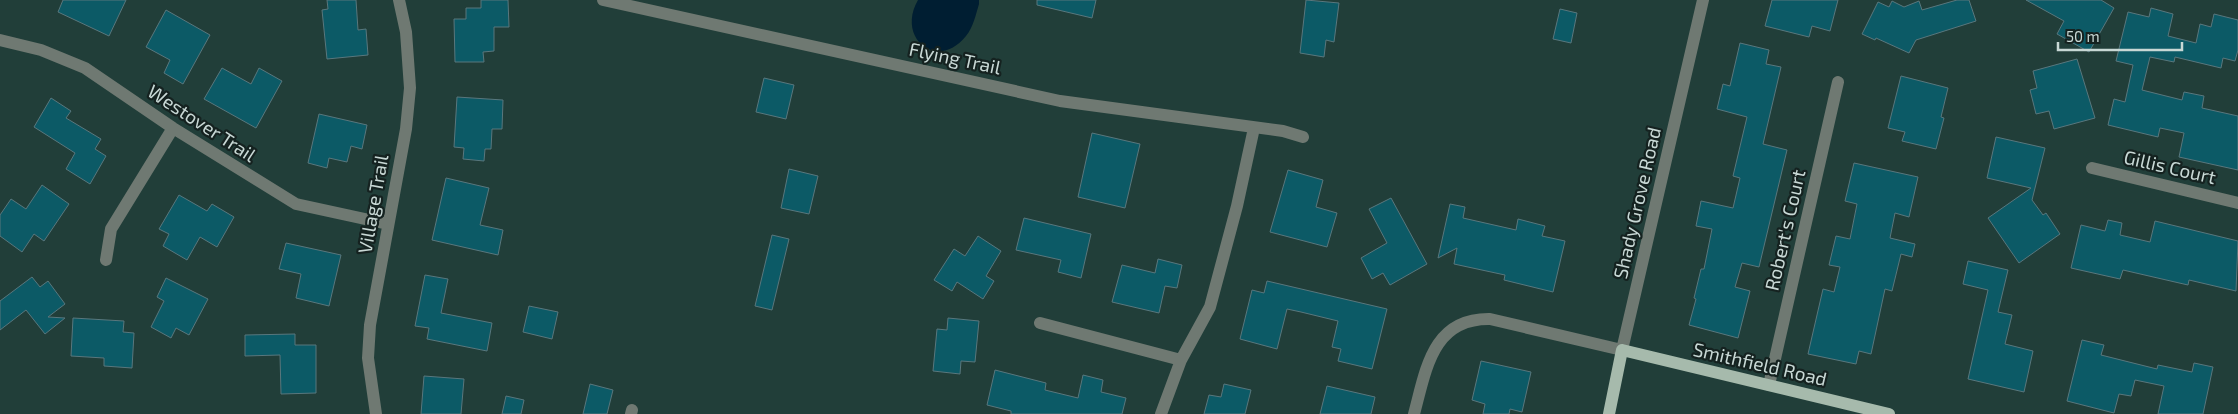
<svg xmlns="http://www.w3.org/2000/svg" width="2238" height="414" font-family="'Exo 2',sans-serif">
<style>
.water{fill:#001e32}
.building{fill:#0c5a66;stroke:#59777d}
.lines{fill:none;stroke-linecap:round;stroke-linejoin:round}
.minor{stroke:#6f7972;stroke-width:12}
.major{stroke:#a6baac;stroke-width:12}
.labels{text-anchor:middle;stroke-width:4.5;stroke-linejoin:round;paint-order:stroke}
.street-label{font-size:19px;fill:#c8d8d5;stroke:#152220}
</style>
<rect width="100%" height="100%" fill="#213e39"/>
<path class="water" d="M918,0h61v4c-3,10 -6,24 -13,32 -29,36 -70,2 -48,-36z"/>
<path class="building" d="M63,0h63l-17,36 -51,-24z
M327,0h29l2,30 8,-1 2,26 -41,4 -5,-49 6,-1z
M481,0h27l1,27h-15v24l-11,1 1,10h-29l-1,-43h12v-11h15z
M1037,0h59l-4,18 -55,-13z
M1306,0l33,3 -5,39 -8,-2 -2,17 -24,-4z
M1772,0h66l-8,31 -18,-5 -3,11 -44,-11z
M1957,0h12l7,21 -60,19 -7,13 -33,-15 -1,2 -13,-6 16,-32 11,5 3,-6 12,6 15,-6 3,9z
M2026,0h75l13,8 -25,44 -32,-18 7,-13z
M2151,8l22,6 -5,22 28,7 4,-19 11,3 3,-13 24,6v30l-3,11 -12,-3 -2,10 -46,-11 -1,5 -24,-5 -8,33 40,10 2,-8 20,4 -2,12 36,8v54l-59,-13 5,-24 -24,-5 -2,9 -50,-12 6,-26 11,3 8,-37 -17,-4 12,-49 21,5z
M1560,9l17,4 -6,30 -18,-4z
M166,10l44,25 -27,49 -19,-11 6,-13 -24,-13z
M1740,43l29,7 -3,14 15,3 -18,77 24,6 -28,117 -17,-4 -7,24 15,4 -12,47 -49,-13 7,-26 -2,-1 7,-29h3l8,-40 -16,-3 5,-25 32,7 7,-30 -7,-2 14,-59 -30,-8 6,-25 7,2z
M2077,59l18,59 -41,11 -5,-18 -13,3 -6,-24 7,-2 -4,-17z
M222,68l29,16 8,-16 23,13 -26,47 -52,-29z
M1901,76l47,12 -7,29 3,1 -8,31 -34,-8 3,-9 -17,-4z
M764,78l30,7 -8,34 -30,-7z
M457,97l46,3 -1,29h-10l-1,20h-6l-1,12 -21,-2 1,-11 -10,-1z
M51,98l20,13 -5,7 35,21 -6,10 11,7 -16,28 -24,-15 9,-16 -41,-26z
M319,114l48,11 -5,24 -11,-3 -4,16 -18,-4 -2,10 -19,-5z
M1092,133l48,11 -15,64 -47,-11z
M1996,137l49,11 -13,52 11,15 3,-2 14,21 -41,29 -31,-45 43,-30 -44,-10z
M1854,163l64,14 -9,40 -14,-4 -5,25 25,6 -3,13 -11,-3 -9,37 -7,-2 -14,65 -12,-3 -3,13 -48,-10 15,-65 11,3 6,-25 -11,-2 7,-29 14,3 7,-35 -12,-3z
M789,169l29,7 -9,38 -28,-6z
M1288,170l35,10 -7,27 21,6 -10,34 -57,-15z
M446,178l43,10 -9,37 23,5 -5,25 -66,-15z
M42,185l27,19 -25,37 -10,-7 -12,18 -22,-16v-21l11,-16 15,10z
M179,195l28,16 5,-7 22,13 -17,30 -17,-10 -13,23 -24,-14 6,-12 -10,-5z
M1391,198l36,66 -37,21 -7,-12 -11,6 -11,-21 26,-15 -18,-34z
M1450,204l15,3 -2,11 53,12 2,-11 27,7 -3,10 23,5 -12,51 -49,-12 1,-5 -51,-11 3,-16 -19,10z
M1024,218l67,16 -10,44 -23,-6 3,-12 -45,-10z
M2108,220l14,3 -2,12 30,7 5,-21 83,20 -2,50 -47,-11 -1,5 -65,-15 -3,9 -49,-11 10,-43 24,6z
M772,235l17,4 -17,71 -17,-4z
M978,236l23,15 -15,25 8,5 -11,18 -26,-17 -5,9 -18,-11 20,-31 11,7z
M286,243l55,12 -12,51 -33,-8 5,-24 -22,-5z
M1158,259l24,6 -5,23 -12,-2 -6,27 -47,-11 10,-37 33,8z
M1968,261l40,9 -10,42 14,3 -7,29 28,7 -9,41 -56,-13 20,-89 -25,-6z
M425,275l23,4 -7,34 51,10 -5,28 -60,-12 2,-11 -14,-2z
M32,277l8,10 8,-6 17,23 -17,13 17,1 -20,16 -19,-24 -26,20v-29z
M166,278l42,21 -19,36 -13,-7 -5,10 -20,-11 13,-26 -7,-4z
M1267,281l120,28 -15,60 -34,-8 3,-12 -9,-2 6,-26 -37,-9 -14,-3 -10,40 -37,-10 12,-49 12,3z
M529,306l29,6 -6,27 -29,-7z
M73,318l51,3 -1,11 11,1 -2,35 -28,-2v-8l-33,-2z
M948,318l31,3 -4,41 -14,-1 -1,13 -27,-3 4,-42 10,1z
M295,334v11h21v48l-35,1 -1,-39 -35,1v-21z
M2082,340l22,5 -3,10 56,14 1,-4 34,7 2,-9 19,4 -10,47h-45l6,-28 -29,-6 -4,16 -12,-2 -5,19 -47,-12z
M1481,361l50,11 -9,40 -12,-3 -1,5h-26l2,-10 -13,-4z
M995,370l51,13 -1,7 33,8 5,-23 20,5 -2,12 25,6 -4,16h-111v-3l-24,-6z
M424,376l40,3 -3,35h-40z
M590,384l23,6 -6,24h-24z
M1224,384l27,6 -6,24h-41l5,-19 12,2z
M1327,386l48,11 -4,17h-51z
M506,396l18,4 -3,14h-19z"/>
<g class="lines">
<path class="minor" d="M603,0l457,101 223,30 20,6
M0,40l41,10 44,18 88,60 123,76 92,20
M2092,168l146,35
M106,260l5,-31 62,-101
M1040,323l141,37
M1769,385l69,-303
M376,414l-8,-56 2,-33 36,-196 4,-41 -4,-56 -7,-32
M631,414l1,-4
M1161,414l20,-54 29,-53 27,-101 17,-78
M1414,414c12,-44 18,-96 76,-95l132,31 81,-350"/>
<path class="major" d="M1609,414l13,-64 267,64"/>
</g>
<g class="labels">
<g class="street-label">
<text transform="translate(955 58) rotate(12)" y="7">Flying Trail</text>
<text transform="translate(202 123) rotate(33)" y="7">Westover Trail</text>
<text transform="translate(2170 167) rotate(13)" y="7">Gillis Court</text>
<text transform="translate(1637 203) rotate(-77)" y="7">Shady Grove Road</text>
<text transform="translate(373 204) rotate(-80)" y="7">Village Trail</text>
<text transform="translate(1785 230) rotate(-77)" y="7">Robert's Court</text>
<text transform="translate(1760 364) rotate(13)" y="7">Smithfield Road</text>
</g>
</g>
<path d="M2058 42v8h124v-8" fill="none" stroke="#c8d8d5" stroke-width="2.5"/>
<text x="2066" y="42" font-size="15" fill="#c8d8d5" stroke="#152220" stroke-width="4" paint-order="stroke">50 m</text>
</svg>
